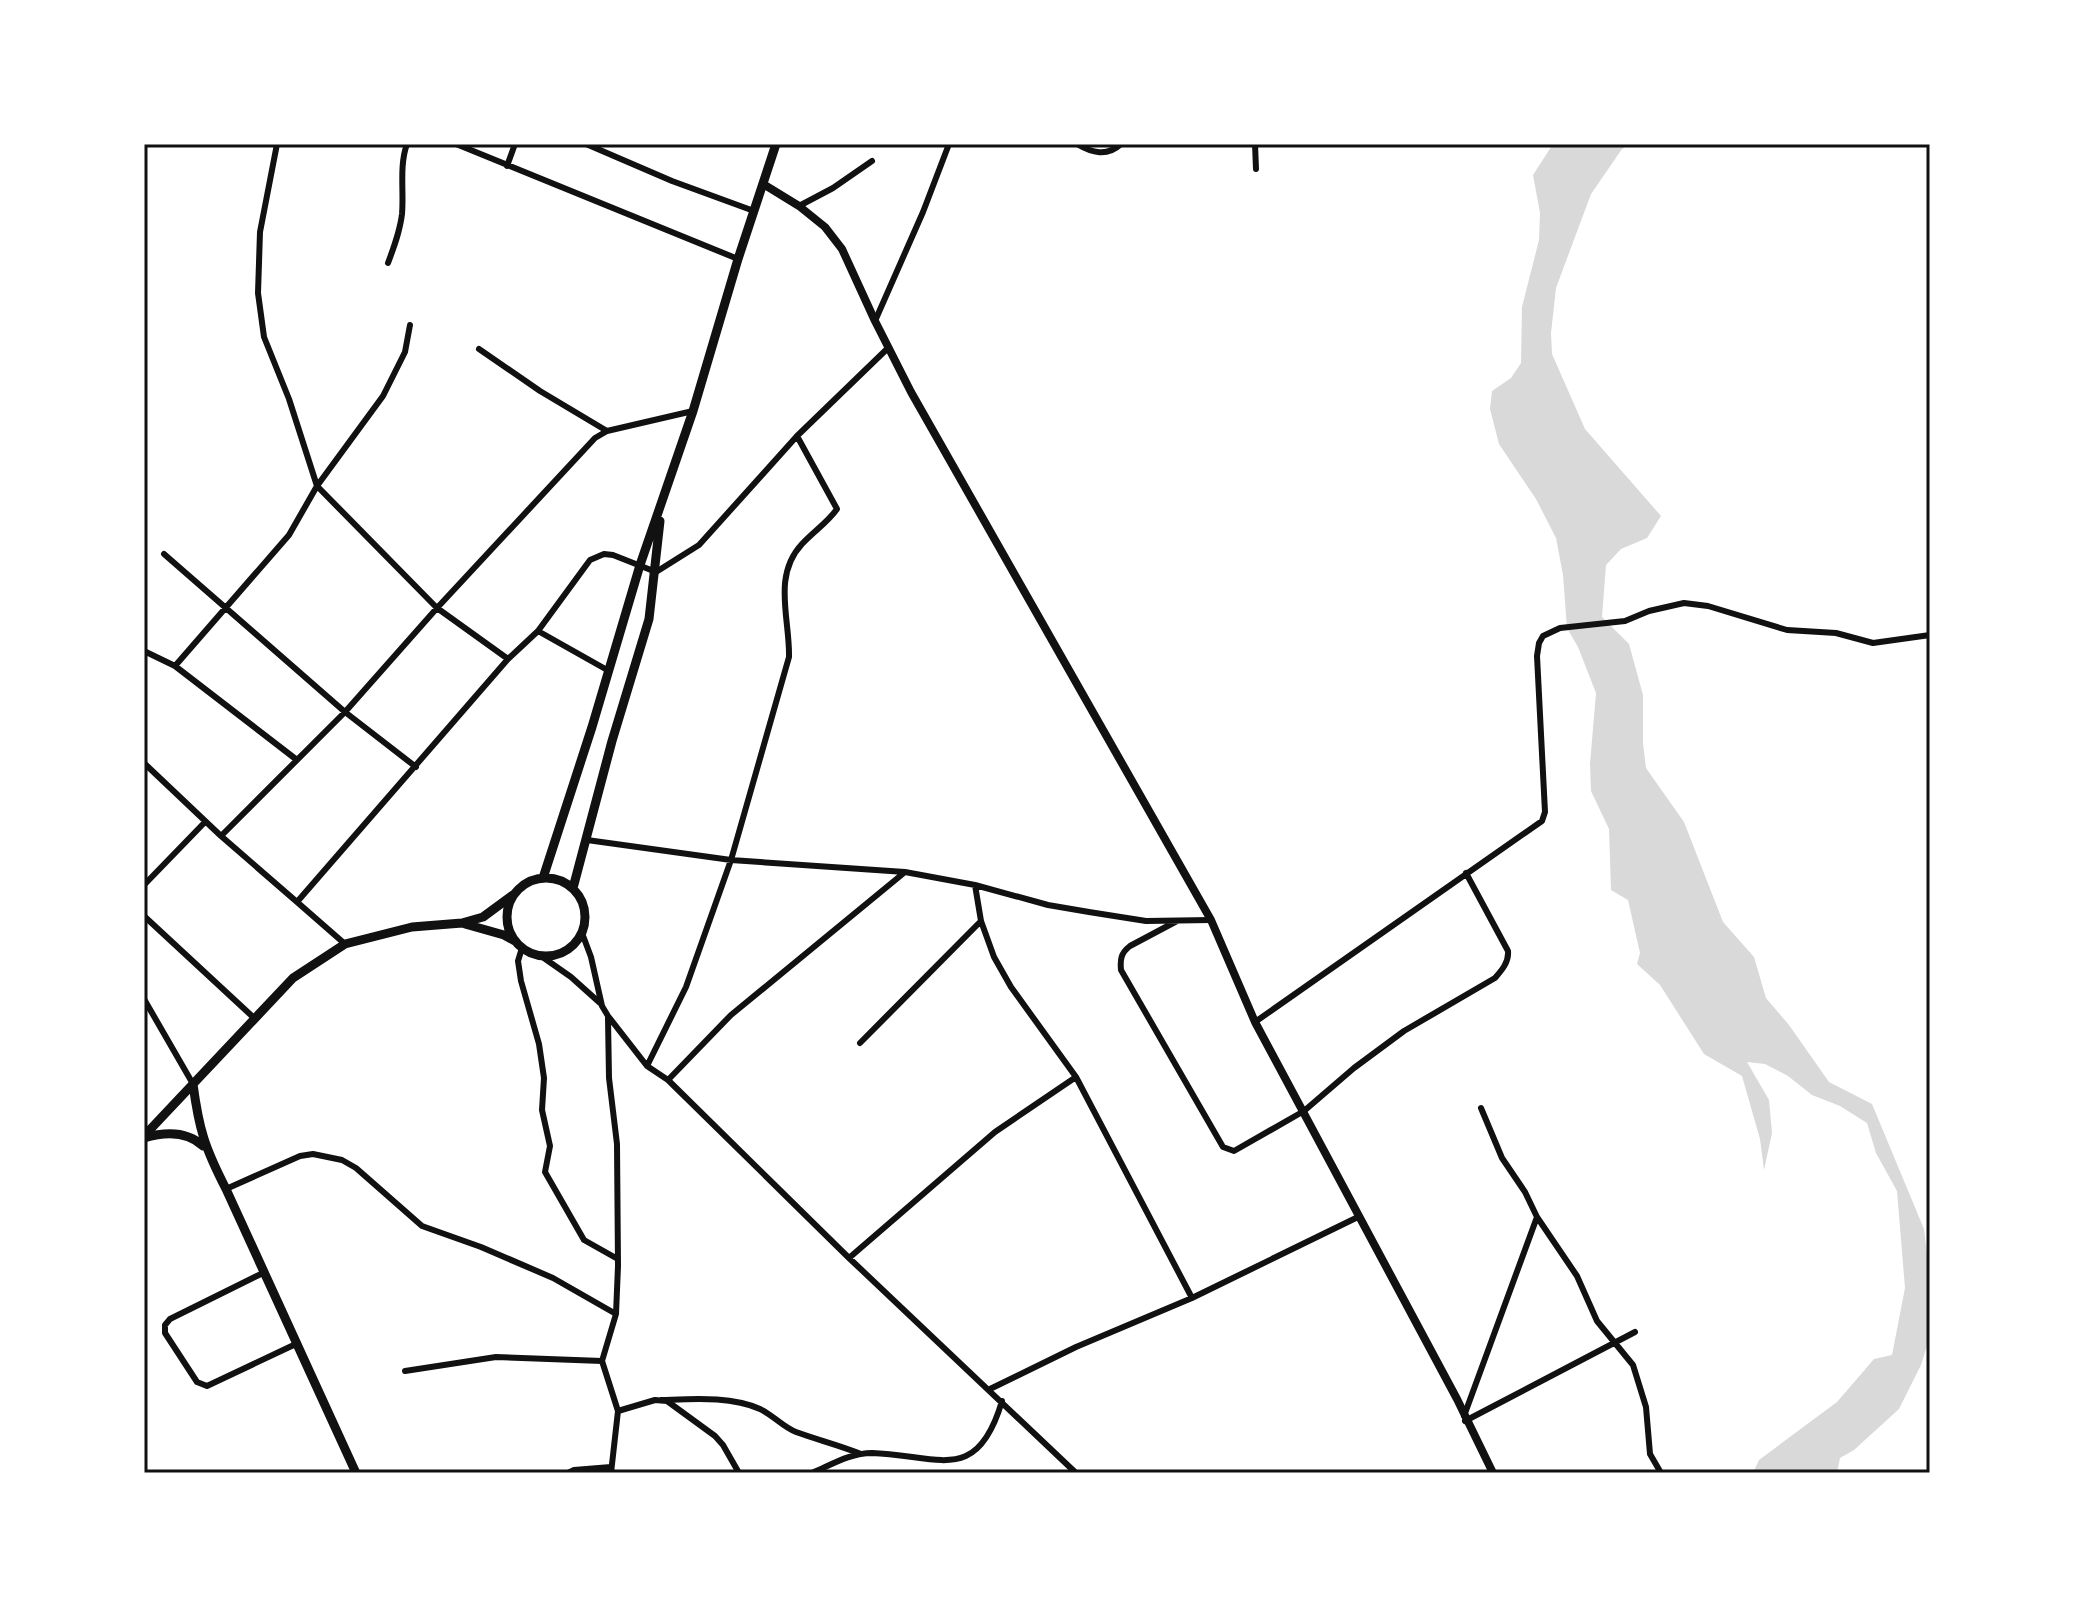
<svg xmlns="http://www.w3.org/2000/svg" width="2074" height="1617" font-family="Georgia,serif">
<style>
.water{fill:#d9d9d9}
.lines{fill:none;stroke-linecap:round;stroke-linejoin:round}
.minor{stroke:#111;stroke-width:6}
.secondary{stroke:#111;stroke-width:8}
.primary{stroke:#111;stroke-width:9}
.neatline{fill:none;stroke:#111;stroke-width:3}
</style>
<rect width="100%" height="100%" fill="#fff"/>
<path class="water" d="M1553,144h77l-8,5 -31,45 -35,94 -5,45 1,21 33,75 76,87 -14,22 -26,11 -15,16 -4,52 27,27 14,51v48l3,25 38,54 39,100 31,35 12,41 23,27 40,57 43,22 52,125 6,50v57l-9,29 -22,44 -45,41 -14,8 -3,15h-84l6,-13 78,-58 37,-43 18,-4 13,-67 -8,-97 -21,-38 -9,-30 -27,-17 -28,-11 -24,-19 -23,-12 -18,-2 22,38 3,33 -8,37 -4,-31 -18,-63 -38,-22 -44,-69 -23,-21 3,-11 -12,-53 -17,-10 -2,-61 -18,-38 -1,-27 6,-71 -18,-46 -11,-19 -4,-53 -7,-37 -20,-39 -37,-55 -9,-35 2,-18 19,-13 10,-15 1,-56 17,-67 1,-27 -7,-38z"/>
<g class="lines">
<path class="minor" d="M277,144l-17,88 -2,61 6,44 25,62 28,87 120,122 71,51
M456,144l282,115
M586,144l86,37 82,30
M1077,144c15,9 30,13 44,0
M1255,144l1,25
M507,166l8,-22
M799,206l34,-18 39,-27
M388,263c6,-16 12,-32 14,-49 2,-23 -3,-48 5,-70
M875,321l48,-109 26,-68
M479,349l61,42 67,40
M164,554l181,158 71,55
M538,631l71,40
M144,651l31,15 122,94
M175,666l114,-131 28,-49 66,-90 22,-44 5,-27
M144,763l77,73 76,66
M221,836l124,-124 92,-104 158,-170 12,-7 86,-20
M587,840l144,20 174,12
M144,885l61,-63
M975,885l6,36 13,36 17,30 65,90 116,221
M144,916l109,101
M1177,921l-47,25c-9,7 -10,13 -9,24l102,177 11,4 70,-40 50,-43 50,-37 91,-53c7,-8 14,-16 13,-27l-42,-78
M582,933l9,24 11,49 6,10 39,50 21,14 181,178 227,215
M345,944l-48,-42 211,-243 30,-28 52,-71 14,-6 9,1 43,17 43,-27 98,-109 91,-88
M522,948l-4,13 3,20 18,63 5,34 -2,32 8,36 -5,26 39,68 32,18
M541,956l30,21 29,26
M144,999l49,85
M608,1018l1,60 8,66 1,122 -2,48 -14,47 16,50 -7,62
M1255,1022l287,-201 3,-9 -8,-156 2,-13 4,-7 17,-8 65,-7 24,-10 35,-8 24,3 79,24 49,3 37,10 57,-8
M860,1043l121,-122
M647,1066l39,-79 45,-127 58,-203c1,-38 -17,-81 13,-113 11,-12 26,-22 35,-35l-40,-73
M668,1080l63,-65 174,-143 70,13 73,20 41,7 57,9 65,-1
M1481,1108l21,50 23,34 12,25 40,59 20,45 36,44 13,42 4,47 11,19
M226,1189l74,-33 13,-2 29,6 14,8 66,58 59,21 72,31 63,36
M849,1258l146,-126 81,-55
M265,1272l-95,47 -5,6v8l32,49 10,4 91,-43
M405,1371l91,-14 106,4
M990,1389l86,-42 116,-49 166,-81
M662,1400c31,-1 69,-4 98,9 13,6 23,18 36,23 22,8 43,13 65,22
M618,1411l37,-11 12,1 48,35 8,9 16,28
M1464,1416l73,-199
M1465,1421l170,-89
M568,1473l6,-3 37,-3
M812,1473c19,-8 38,-20 60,-20 66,2 105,33 130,-52"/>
<path class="secondary" d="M763,184l36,22 26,21 17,22 33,72 36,71 300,528 44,102 202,377 36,74"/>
<path class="primary" d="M507 917a39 39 0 1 1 78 0a39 39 0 1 1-78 0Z
M543,878l49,-151 48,-162 53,-154 45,-152 38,-115
M573,888l39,-147 37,-122 11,-98
M465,924l39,11 11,6
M193,1084c6,46 12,64 33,105l130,284
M144,1136l149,-158 52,-34 67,-17 50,-4 21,-6 30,-22
M144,1138c20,-6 42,-8 59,8"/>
</g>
<rect width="2074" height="1617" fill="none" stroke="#ffffff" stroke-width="292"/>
<rect x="146" y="146" width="1782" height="1325" class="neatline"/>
</svg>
